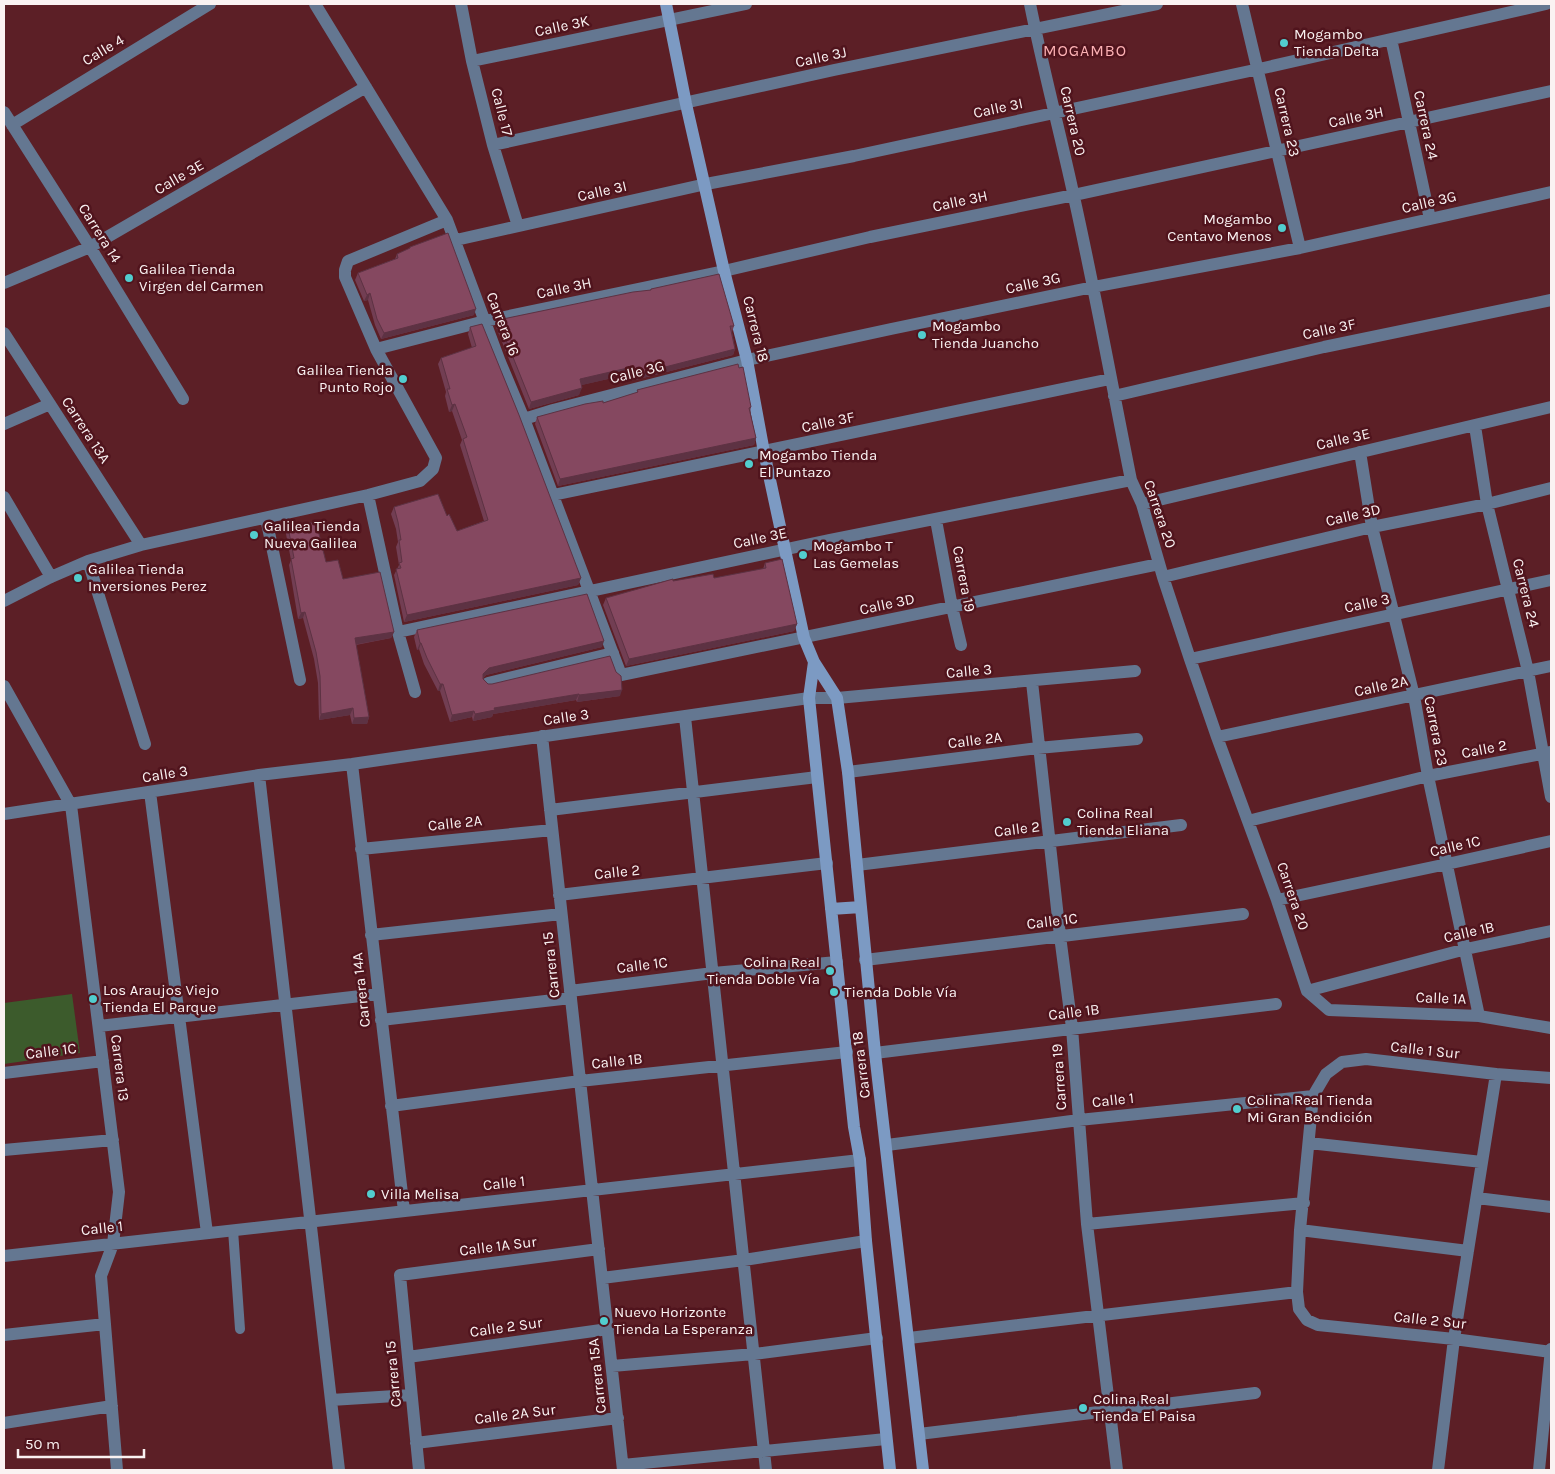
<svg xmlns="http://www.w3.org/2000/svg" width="1555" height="1474" font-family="Karla,sans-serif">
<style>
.green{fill:#3c5b2c}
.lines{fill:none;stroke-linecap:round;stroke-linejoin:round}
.lane{stroke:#647791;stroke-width:10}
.street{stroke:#647791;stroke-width:12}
.secondary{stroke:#7c9ac3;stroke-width:12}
.wall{fill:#723e53}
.shaded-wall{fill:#5d3243}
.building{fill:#854860;stroke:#5d3243}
.poi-dot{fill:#52cdce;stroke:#50141d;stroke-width:2}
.labels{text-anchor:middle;stroke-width:5;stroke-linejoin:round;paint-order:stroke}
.street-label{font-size:15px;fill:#faf2f2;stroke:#50141d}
.poi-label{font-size:15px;fill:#faf2f2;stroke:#50141d;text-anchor:start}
.neighbourhood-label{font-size:16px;letter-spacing:1px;fill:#fcb1b4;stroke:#50141d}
</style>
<rect width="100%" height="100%" fill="#5c1f26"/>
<path class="green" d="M72,994l8,59 -76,11v-61z"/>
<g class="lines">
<path class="lane" d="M233,1230l7,99"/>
<path class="street" d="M315,4l132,216 53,142 24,57 97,256 538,-111
M461,4l11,57 21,84 25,81
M1030,4c13,65 30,128 44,193 21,94 38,188 57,283l11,24 21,73 27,82 27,78 60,163 30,91 22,19 150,6 72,12
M1242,4l58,244
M1391,39l39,180
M472,61l274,-57
M4,112l86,135 93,152
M12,125l198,-121
M493,145l341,-75 323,-66
M456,240l250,-56 148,-28 405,-87 287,-65
M4,283l86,-36 276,-160
M4,333l137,212
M376,349l109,-28 239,-50 146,-34 204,-42 477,-104
M1114,396l210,-49 227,-47
M524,419l29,-9 194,-50 144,-31 202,-42 207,-39 251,-56
M4,424l46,-20
M1475,426l12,78 41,167 23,126
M1360,452l12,75 42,169 14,80 51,240
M368,495l30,137 17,60
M553,495l557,-116
M4,497l47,80
M1142,504l409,-97
M266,518l34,162
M936,520l16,87 9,38
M88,561l57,183
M1163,577l209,-50 115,-23 64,-16
M4,601l47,-24 37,-16 53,-16 227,-50 52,-14 13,-12 3,-11 -60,-109 -31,-72v-7l3,-9 99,-41
M398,632l431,-92 302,-60
M1190,659l361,-79
M1032,682l28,254 12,92 15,196 30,246
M488,683l125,-30
M4,686l67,119 48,387 -6,52 -12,32 16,194
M685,717l81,753
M542,736l81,734
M1217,737l334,-71
M352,764l52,447
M848,772l190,-24 99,-9
M259,775l80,695
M150,792l57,441
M550,810l267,-33
M4,814l255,-39 93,-11 457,-66h28l298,-27
M1248,821l180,-45 123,-24
M361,849l191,-19
M857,865l324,-40
M559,895l268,-32
M1277,900l170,-36 104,-23
M371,935l190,-21
M865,960l378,-46
M570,991l143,-18 124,-11
M1307,991l159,-42 85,-18
M381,1020l190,-22
M99,1026l279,-32
M875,1053l401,-49
M4,1073l99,-12
M1551,1078l-55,-4 -130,-15 -24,3 -16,12 -13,22 -13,134 -3,62 2,17 8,11 11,5 136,14 97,13
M391,1106l189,-25 267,-29
M1309,1143l173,19
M887,1145l192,-25 234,-24
M4,1150l109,-10
M1477,1198l74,9
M1087,1224l217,-21
M1300,1230l168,21
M4,1256l856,-96
M602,1278l142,-18 122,-19
M4,1335l101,-11
M909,1338l388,-46
M408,1357l200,-28
M612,1366l142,-12 123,-16
M331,1400l80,-5
M4,1423l108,-17
M919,1434l336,-41
M416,1443l202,-25
M623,1465l263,-26
M419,1470l-19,-195 199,-26
M1438,1470l16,-131 42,-265
M1539,1470l12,-121"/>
<path class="secondary" d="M666,4l20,100 38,167 23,89 17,92 40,186 10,24 23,36 11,74 27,281 48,417
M814,662l-5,36 45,429 6,33 6,81 24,229
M831,909l30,-2"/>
</g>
<path class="wall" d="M410,247l64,68 -93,24 -6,-14 -7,-25 -4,1 -9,-21 3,-7 37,-14 2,-5 12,-5z
M651,289l83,37 -2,6 3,17 -2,6 -102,26 -1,-7 -49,11 -2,10 -50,14 -33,-82 2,-7 152,-30z
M470,327l111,251 -3,7 -174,37 -10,-47 5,-10 -3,-18 2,-5 -2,-13 -5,-15 3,-7 53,9 10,15 27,-10 -24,-76 2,-5 -10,-29 -3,1 -4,-16 1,-4 -8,-28 3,-6 31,-10 -4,-14z
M637,390l114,17 -1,5 6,26 -2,7 -196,41 -23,-62 2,-7 66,-14 34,-10z
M288,527l38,35 68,70 -3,6 -35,7 13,72 -2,7h-15l-2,-9 -31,5 -1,-37 -4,-24 -11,-41 -5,1 -9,-54 2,-5 -5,-26z
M765,563l32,61 -3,7 -168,35 -23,-61 3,-7 67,-17 41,-3 49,-9z
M417,630l185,17 -116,28 -3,3 5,6 132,12 -43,6 -1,-2 -83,14 -1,3 -19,4 -1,-4 -22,5 -10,-31h-2l-14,-27 -5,-15 -2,1 -3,-13z"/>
<path class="shaded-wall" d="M370,293l-2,7 -4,1 3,-6z
M476,309l-2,6 -93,24 3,-6z
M735,349l-2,6 -102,26 3,-6z
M632,367l-2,7 -52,12 2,-7z
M582,388l-3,7 -50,14 2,-7z
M455,404l-3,7 -3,1 3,-7z
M756,438l-2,7 -196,41 2,-7z
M581,578l-3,7 -174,37 3,-7z
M305,612l-2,6 -5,1 3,-6z
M797,624l-3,7 -168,35 3,-7z
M394,632l-3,6 -38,7 2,-7z
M604,641l-2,6 -116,28 -6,5 3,-6 6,-6z
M420,643h1l-2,6 -2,1z
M440,684h3l-3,7h-2z
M622,690l-2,6 -43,6 2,-7z
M579,694l-3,6 -83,14 -1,3 -19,4 2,-7 19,-6z
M353,708l-3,7 -31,5 2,-6z
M474,711l-2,6 -22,5 2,-7z
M369,717l-2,7h-15l2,-6z"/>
<path class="building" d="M448,233l28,76 -92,24 -7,-14 -7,-26 -3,2 -9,-22 40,-15 -1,-4 13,-6v-1z
M719,274l15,52h-4l5,23 -101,26 -2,-8 -52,12 2,9 -51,14 -33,-82 135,-28 18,-2v-1z
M482,324l37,91 62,163 -174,37 -11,-46 5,-1 -2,-5 3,-1 -3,-22h2l-3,-18 -4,-15 44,-13 9,22 2,-2 8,17 31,-11 -25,-81 4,-2 -12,-33 -3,1 -5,-16h3l-9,-31 35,-12 -6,-19z
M738,364l1,4 4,-1 8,40 -2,1 7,30 -196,41 -23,-62 48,-13 18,-3v2l35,-11 -1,-2z
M316,522l10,40 12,-2 5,19 37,-7 14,60 -39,6 14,79 -15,1 -1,-10 -32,6 -1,-38 -4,-24 -11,-40 -4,1 -10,-54 3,-1 -6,-31z
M782,559l15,65 -168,35 -23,-61 67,-19v2l40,-7 1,4 52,-10 -1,-5z
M587,594l17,47 -115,27 -6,6v5l5,5h4l118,-28 6,16 5,4 1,14 -43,5v-1l-85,14 1,2 -20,4 -1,-3 -22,4 -9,-31h-3l-13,-26 -6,-15h-1l-3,-13z"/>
<g class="poi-dot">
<circle cx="1284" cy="43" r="5"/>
<circle cx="1282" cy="228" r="5"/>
<circle cx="129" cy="278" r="5"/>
<circle cx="922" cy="335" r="5"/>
<circle cx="403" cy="379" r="5"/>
<circle cx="749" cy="464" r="5"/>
<circle cx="254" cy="535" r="5"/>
<circle cx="803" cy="555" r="5"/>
<circle cx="78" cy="578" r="5"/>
<circle cx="1067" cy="822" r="5"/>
<circle cx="830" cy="971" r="5"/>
<circle cx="834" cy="992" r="5"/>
<circle cx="93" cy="999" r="5"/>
<circle cx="1237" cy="1109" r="5"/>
<circle cx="371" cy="1194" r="5"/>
<circle cx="604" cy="1321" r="5"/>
<circle cx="1083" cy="1408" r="5"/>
</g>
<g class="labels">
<g class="street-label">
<text transform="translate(562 26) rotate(-12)" y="5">Calle 3K</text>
<text transform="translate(103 50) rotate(-31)" y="5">Calle 4</text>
<text transform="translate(821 57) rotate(-12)" y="5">Calle 3J</text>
<text transform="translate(998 108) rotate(-12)" y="5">Calle 3I</text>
<text transform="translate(502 112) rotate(76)" y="5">Calle 17</text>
<text transform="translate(1356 117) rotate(-12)" y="5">Calle 3H</text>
<text transform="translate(1073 121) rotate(77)" y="5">Carrera 20</text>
<text transform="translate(1287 122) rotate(77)" y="5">Carrera 23</text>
<text transform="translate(1426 125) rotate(78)" y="5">Carrera 24</text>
<text transform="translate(179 177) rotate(-30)" y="5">Calle 3E</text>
<text transform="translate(602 191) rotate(-13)" y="5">Calle 3I</text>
<text transform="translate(960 201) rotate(-12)" y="5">Calle 3H</text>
<text transform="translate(1429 202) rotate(-13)" y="5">Calle 3G</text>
<text transform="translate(100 233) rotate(58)" y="5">Carrera 14</text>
<text transform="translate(1033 283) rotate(-12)" y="5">Calle 3G</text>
<text transform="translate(564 288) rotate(-12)" y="5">Calle 3H</text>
<text transform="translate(503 324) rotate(69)" y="5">Carrera 16</text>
<text transform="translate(756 329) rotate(76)" y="5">Carrera 18</text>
<text transform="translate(1329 329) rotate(-12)" y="5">Calle 3F</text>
<text transform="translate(637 372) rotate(-14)" y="5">Calle 3G</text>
<text transform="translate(828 422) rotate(-12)" y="5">Calle 3F</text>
<text transform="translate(86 430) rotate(57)" y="5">Carrera 13A</text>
<text transform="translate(1343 439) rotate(-13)" y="5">Calle 3E</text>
<text transform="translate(1160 514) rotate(71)" y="5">Carrera 20</text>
<text transform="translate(1353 515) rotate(-13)" y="5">Calle 3D</text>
<text transform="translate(760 538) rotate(-12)" y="5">Calle 3E</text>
<text transform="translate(964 579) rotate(79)" y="5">Carrera 19</text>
<text transform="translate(1526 593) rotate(76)" y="5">Carrera 24</text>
<text transform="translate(1367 603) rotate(-12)" y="5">Calle 3</text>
<text transform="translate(887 604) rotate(-12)" y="5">Calle 3D</text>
<text transform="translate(969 671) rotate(-5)" y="5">Calle 3</text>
<text transform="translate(1381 686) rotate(-12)" y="5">Calle 2A</text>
<text transform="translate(566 717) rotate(-8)" y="5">Calle 3</text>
<text transform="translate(1436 731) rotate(79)" y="5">Carrera 23</text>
<text transform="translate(975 740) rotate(-7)" y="5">Calle 2A</text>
<text transform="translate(1484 749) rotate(-11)" y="5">Calle 2</text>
<text transform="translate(165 774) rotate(-9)" y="5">Calle 3</text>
<text transform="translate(455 823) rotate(-6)" y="5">Calle 2A</text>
<text transform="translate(1017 829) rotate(-7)" y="5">Calle 2</text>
<text transform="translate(1455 846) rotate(-13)" y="5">Calle 1C</text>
<text transform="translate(617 872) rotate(-6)" y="5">Calle 2</text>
<text transform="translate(1293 896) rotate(71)" y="5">Carrera 20</text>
<text transform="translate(1052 921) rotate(-7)" y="5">Calle 1C</text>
<text transform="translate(1469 932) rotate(-13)" y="5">Calle 1B</text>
<text transform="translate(551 965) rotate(-96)" y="5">Carrera 15</text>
<text transform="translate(642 965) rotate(-7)" y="5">Calle 1C</text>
<text transform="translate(361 990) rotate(-96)" y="5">Carrera 14A</text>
<text transform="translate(1441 998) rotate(2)" y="5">Calle 1A</text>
<text transform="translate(1074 1012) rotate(-7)" y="5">Calle 1B</text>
<text transform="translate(1425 1050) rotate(6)" y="5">Calle 1 Sur</text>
<text transform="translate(51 1051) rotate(-7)" y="5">Calle 1C</text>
<text transform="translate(617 1061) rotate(-6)" y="5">Calle 1B</text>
<text transform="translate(861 1065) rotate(-97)" y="5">Carrera 18</text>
<text transform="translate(120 1068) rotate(83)" y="5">Carrera 13</text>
<text transform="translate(1059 1077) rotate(-94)" y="5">Carrera 19</text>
<text transform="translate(1113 1100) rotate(-6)" y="5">Calle 1</text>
<text transform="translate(504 1183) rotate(-6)" y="5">Calle 1</text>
<text transform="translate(102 1228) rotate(-6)" y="5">Calle 1</text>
<text transform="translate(498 1246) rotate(-7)" y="5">Calle 1A Sur</text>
<text transform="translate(1430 1320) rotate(6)" y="5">Calle 2 Sur</text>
<text transform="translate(506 1327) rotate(-8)" y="5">Calle 2 Sur</text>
<text transform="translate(393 1374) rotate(-95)" y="5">Carrera 15</text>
<text transform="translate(597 1376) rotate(-96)" y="5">Carrera 15A</text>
<text transform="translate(515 1414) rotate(-7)" y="5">Calle 2A Sur</text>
</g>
<g class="poi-label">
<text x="1294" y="39">Mogambo<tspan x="1294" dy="17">Tienda Delta</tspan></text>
<text x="1272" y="224" text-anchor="end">Mogambo<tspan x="1272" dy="17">Centavo Menos</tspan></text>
<text x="139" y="274">Galilea Tienda<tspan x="139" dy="17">Virgen del Carmen</tspan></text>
<text x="932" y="331">Mogambo<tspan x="932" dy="17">Tienda Juancho</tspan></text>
<text x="393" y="375" text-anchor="end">Galilea Tienda<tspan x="393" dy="17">Punto Rojo</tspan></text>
<text x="759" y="460">Mogambo Tienda<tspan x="759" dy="17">El Puntazo</tspan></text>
<text x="264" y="531">Galilea Tienda<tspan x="264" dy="17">Nueva Galilea</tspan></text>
<text x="813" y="551">Mogambo T<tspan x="813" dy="17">Las Gemelas</tspan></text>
<text x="88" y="574">Galilea Tienda<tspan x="88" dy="17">Inversiones Perez</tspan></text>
<text x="1077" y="818">Colina Real<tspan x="1077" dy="17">Tienda Eliana</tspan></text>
<text x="820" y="967" text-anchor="end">Colina Real<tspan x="820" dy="17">Tienda Doble Vía</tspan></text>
<text x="103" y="995">Los Araujos Viejo<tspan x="103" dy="17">Tienda El Parque</tspan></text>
<text x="844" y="997">Tienda Doble Vía</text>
<text x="1247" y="1105">Colina Real Tienda<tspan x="1247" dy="17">Mi Gran Bendición</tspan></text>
<text x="381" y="1199">Villa Melisa</text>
<text x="614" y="1317">Nuevo Horizonte<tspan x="614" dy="17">Tienda La Esperanza</tspan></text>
<text x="1093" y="1404">Colina Real<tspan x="1093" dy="17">Tienda El Paisa</tspan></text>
</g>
<g class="neighbourhood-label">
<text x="1085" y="56">MOGAMBO</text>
</g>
</g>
<rect width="1555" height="1474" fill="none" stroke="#faf2f2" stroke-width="10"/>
<path d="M18 1449v8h126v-8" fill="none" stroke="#faf2f2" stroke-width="2.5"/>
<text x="25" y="1449" font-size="15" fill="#faf2f2" stroke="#50141d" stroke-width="4" paint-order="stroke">50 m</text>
</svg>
